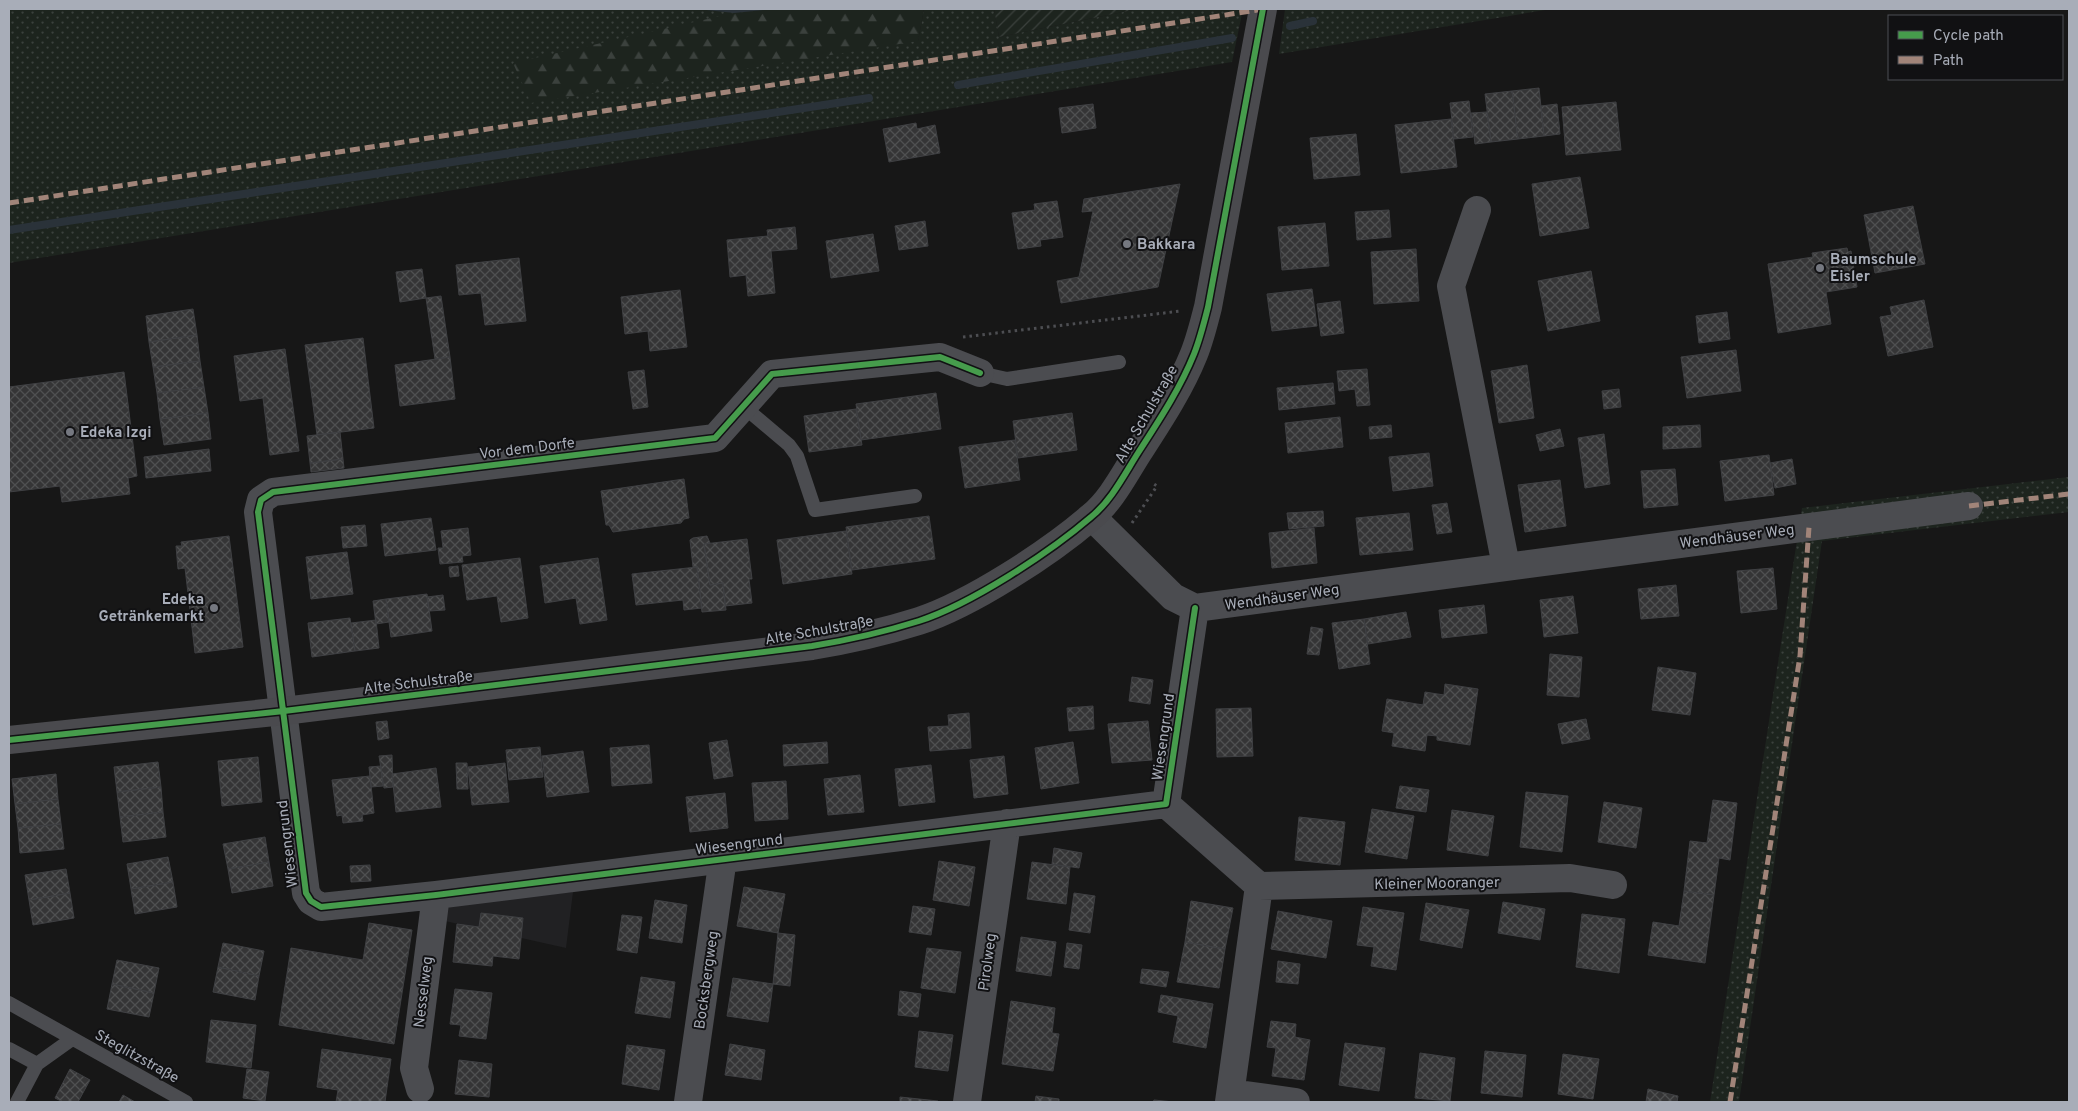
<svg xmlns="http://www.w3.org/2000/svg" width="2078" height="1111" font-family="Overpass,sans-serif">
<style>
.built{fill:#212123}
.grass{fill:url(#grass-dots)}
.forest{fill:url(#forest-firs)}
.garden{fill:url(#garden-furrows)}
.water{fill:#2a3239}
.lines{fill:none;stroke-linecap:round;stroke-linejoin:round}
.stream{stroke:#2a3239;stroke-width:8}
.building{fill:url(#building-cross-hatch);stroke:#3f4043}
.path{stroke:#4d4e52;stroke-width:3;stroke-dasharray:2.5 4;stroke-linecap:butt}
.lane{stroke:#4b4c50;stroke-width:14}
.street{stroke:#4b4c50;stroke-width:28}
.secondary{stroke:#4a4a4e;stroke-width:28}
.quiet{stroke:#a18479;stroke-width:5;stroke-dasharray:10 5;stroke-linecap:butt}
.cycleway-casing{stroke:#111113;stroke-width:9}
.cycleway{stroke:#469c4c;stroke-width:6}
.poi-dot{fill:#757880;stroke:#111113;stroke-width:2}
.labels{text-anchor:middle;stroke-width:4;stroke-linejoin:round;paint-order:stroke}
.poi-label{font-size:15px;font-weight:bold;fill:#a8adb8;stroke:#111113;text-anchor:start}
.street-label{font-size:15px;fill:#a8adb8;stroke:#111113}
</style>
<defs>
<pattern id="grass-dots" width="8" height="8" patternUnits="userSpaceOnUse" patternTransform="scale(1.25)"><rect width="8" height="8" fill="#1d241e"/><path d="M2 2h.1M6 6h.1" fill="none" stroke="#3b413d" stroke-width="1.8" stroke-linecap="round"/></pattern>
<pattern id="forest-firs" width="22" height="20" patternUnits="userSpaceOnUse" patternTransform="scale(1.25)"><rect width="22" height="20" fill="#1d241e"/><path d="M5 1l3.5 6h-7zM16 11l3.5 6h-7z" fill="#3b413d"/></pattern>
<pattern id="garden-furrows" width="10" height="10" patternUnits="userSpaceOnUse" patternTransform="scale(1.25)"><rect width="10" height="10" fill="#1d241e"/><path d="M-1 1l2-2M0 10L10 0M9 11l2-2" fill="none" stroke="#3b413d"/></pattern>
<pattern id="building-cross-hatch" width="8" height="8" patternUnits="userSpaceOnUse" patternTransform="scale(1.25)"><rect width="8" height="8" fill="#353536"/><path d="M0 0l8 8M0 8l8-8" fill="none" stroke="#4f5051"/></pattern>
</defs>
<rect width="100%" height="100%" fill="#171717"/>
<path class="built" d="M573,892l-7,56 -121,-27 2,-16z"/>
<path class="grass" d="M9,9h766l-2,1 145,31 6,-32h70l5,28 139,-28h105l-11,53 -1223,201z
M1285,9h266l-272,45z
M2069,477v35l-247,29 -83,561h-29l92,-594z"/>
<path class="forest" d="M775,9h149l-6,32 -387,62 -18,-40 221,-50z"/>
<path class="garden" d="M994,9h144l-139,28z"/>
<path class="water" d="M697,9h78l-41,4z"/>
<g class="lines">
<path class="stream" d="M1290,26l23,-5
M958,85l274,-47
M9,230l860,-132"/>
</g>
<path class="building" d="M1539,88l5,48 -26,3 -6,-48z
M1512,91l6,48 -27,3 -6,-48z
M1469,101l4,36 -19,2 -4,-36z
M1616,102l5,48 -55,5 -4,-48z
M1093,104l3,24 -34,5 -3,-25z
M1557,104l3,30 -16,2 -3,-30z
M1487,112l4,30 -16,2 -4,-31z
M1451,119l6,48 -56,6 -6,-48z
M916,123l1,6 18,-4 5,28 -51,9 -6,-33z
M1356,134l4,41 -46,4 -4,-41z
M1580,177l9,51 -49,8 -8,-52z
M1180,184l-22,103 -97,16 -4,-22 22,-4 14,-66 -11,1 2,-13z
M1057,201l6,36 -23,3 1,6 -23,3 -6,-36 23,-3 -1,-6z
M1913,206l12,58 -50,9 -11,-58z
M1389,210l2,27 -34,3 -2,-28z
M925,221l3,25 -29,4 -4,-24z
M1325,223l4,43 -47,4 -4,-43z
M795,227l2,22 -26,2 4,42 -27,3 -2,-21 -16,2 -3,-37 41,-4 -1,-6z
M873,234l6,37 -48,7 -5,-37z
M1847,248l1,4 3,-1 6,36 -31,5 5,32 -53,9 -10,-69 45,-7 -1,-4z
M1416,249l3,52 -45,3 -3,-52z
M519,258l7,63 -41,4 -4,-32 -22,2 -3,-30z
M422,269l4,29 -26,4 -4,-30z
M1591,271l9,50 -52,10 -10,-50z
M1312,289l5,37 -45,5 -5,-37z
M680,290l7,57 -37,4 -2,-20 -23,3 -4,-37z
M441,296l9,61 -15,2 -9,-61z
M1924,300l9,47 -45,9 -8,-39 12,-2 -2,-8z
M1340,301l4,32 -23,3 -4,-32z
M193,309l4,26 -48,7 -3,-26z
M1727,312l3,27 -31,4 -3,-27z
M197,335l3,26 -47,6 -4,-25z
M363,338l11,90 -57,7 -12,-90z
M285,349l14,102 -29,4 -7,-57 -23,3 -6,-45z
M1736,350l5,41 -54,7 -6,-41z
M450,357l5,42 -55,7 -5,-41z
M200,361l4,26 -47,6 -4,-26z
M1527,365l7,53 -35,5 -8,-52z
M1367,369l3,36 -13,1 -2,-17 -16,2 -2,-20z
M644,370l4,37 -15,2 -5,-37z
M124,372l13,104 -9,2 2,16 -68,8 -2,-16 -51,6v-105z
M1333,383l2,21 -56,6 -2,-22z
M204,387l4,26 -48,6 -3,-26z
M1619,389l2,18 -17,2 -2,-18z
M936,393l5,36 -80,11 -5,-36z
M856,409l6,36 -53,7 -5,-36z
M208,413l3,26 -47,6 -4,-26z
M1072,413l5,37 -59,8 -5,-37z
M1340,417l3,30 -55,6 -3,-30z
M1391,425l1,12 -22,2 -1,-12z
M1700,425l1,22 -38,2v-22z
M1560,429l4,17 -24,5 -4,-16z
M340,432l3,27 -33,4 -3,-27z
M1604,434l6,50 -25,4 -7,-50z
M1015,440l5,40 -55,8 -6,-41z
M209,449l2,22 -65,7 -2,-21z
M1429,453l4,33 -40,5 -4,-34z
M1769,455l5,40 -49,6 -5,-40z
M343,459l1,9 -33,4 -1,-9z
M1792,459l4,25 -21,4 -5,-25z
M1675,469l3,36 -34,3 -3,-37z
M684,479l5,39 -5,1 -3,4 -68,9 -4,-7h-3l-5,-34z
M1560,480l6,46 -41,6 -7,-47z
M1447,503l5,29 -15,2 -5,-29z
M1323,511l1,15 -35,3 -2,-16z
M1409,513l4,37 -53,5 -4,-37z
M929,516l6,43 -83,11 -6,-43z
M431,518l5,32 -51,6 -4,-32z
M365,525l2,21 -24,2 -2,-21z
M468,528l3,27 -9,1 1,6 -23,2 -2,-16h5l-2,-17z
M1314,528l3,35 -45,5 -3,-35z
M846,531l6,43 -69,10 -6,-44z
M229,536l14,111 -48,6 -10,-85 -7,1 -2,-23h6l-1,-4z
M707,536l3,7 -6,1 6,41 13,-2 3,27 -24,2 -5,-45h-4l-3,-27 3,-2z
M747,539l5,40h-3l3,24 -27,3 -2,-23 -13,2 -6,-41z
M347,552l6,42 -42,5 -5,-42z
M520,558l8,60 -27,4 -4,-26 -30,4 -5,-35z
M598,558l9,62 -27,4 -4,-26 -31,5 -5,-37z
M458,566l1,10 -9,1 -1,-10z
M697,567l5,41 -18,2 -1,-10 -47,5 -4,-31z
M1773,568l4,41 -36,4 -4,-42z
M1676,585l3,31 -38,3 -3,-30z
M427,594l5,37 -41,6 -5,-38z
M443,595l2,15 -16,1 -2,-14z
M1573,596l5,37 -34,4 -4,-37z
M386,599l3,23 -13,2 -3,-23z
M1484,605l3,28 -45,5 -3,-28z
M1406,612l5,25 -43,7 -4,-25z
M350,618l5,33 -43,6 -4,-34z
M1364,619l6,45 -31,5 -7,-46z
M376,620l3,28 -24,3 -4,-28z
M1311,627l12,2 -4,26 -12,-1z
M1550,654l32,3 -3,40 -32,-2z
M1658,667l38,6 -6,42 -38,-5z
M1132,677l21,3 -3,24 -21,-3z
M1445,684l33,5 -8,56 -33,-5v-4l-10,-1 -2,16 -33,-5 2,-13 -12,-2 5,-32 36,6 2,-13 19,3z
M1093,706l1,23 -25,2 -2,-23z
M1251,708l2,48 -36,1 -1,-48z
M969,713l2,35 -41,3 -2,-24 21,-1 -1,-11z
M1586,719l4,20 -28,5 -4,-20z
M387,721l2,17 -11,2 -2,-18z
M1148,721l4,39 -40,3 -4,-39z
M727,740l6,36 -19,3 -5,-36z
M827,742l1,21 -44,3 -1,-21z
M1073,742l6,41 -38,6 -6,-41z
M649,745l3,38 -40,3 -2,-38z
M540,747l3,30 -34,3 -3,-30z
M583,751l6,41 -42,5 -5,-41z
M392,755l1,32 -9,1 -5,-32z
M1004,756l4,38 -34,4 -4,-38z
M258,757l4,45 -40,4 -4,-45z
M158,762l3,25 -44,5 -3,-25z
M456,763h11l1,26h-11z
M505,763l4,39 -37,3 -4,-38z
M931,765l4,37 -36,4 -4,-37z
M381,766l2,20 -12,1 -2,-20z
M436,768l5,39 -45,5 -4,-38z
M56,774l2,25 -43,5 -3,-25z
M860,775l4,37 -36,3 -4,-36z
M370,776l4,37 -12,2 1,6 -20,2 -1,-8 -5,1 -5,-36z
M786,781l2,38 -33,2 -3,-38z
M1400,786l29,4 -3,22 -30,-4z
M161,787l2,25 -43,5 -3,-25z
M1526,792l42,4 -6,56 -42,-5z
M725,793l3,35 -38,4 -4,-35z
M58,799l3,25 -43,4 -3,-24z
M1713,800l24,3 -7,57 -11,-2 -5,37 -30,-4 6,-50 17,2z
M1604,802l38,6 -6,40 -38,-6z
M1372,809l42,7 -7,43 -42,-7z
M1452,810l42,6 -6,40 -41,-6z
M163,812l3,25 -43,5 -3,-25z
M1299,817l46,5 -5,43 -45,-5z
M61,824l3,25 -44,4 -2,-25z
M265,837l4,25 -41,7 -5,-25z
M1054,848l28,5 -3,15 -27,-4z
M168,857l5,25 -42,7 -4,-25z
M939,861l36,6 -6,39 -36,-6z
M269,862l4,24 -41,7 -4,-24z
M1032,862l38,5 -4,37 -39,-5z
M370,865l1,16 -20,1 -1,-16z
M66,869l4,24 -41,7 -4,-25z
M173,882l4,25 -42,7 -4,-25z
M744,887l41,7 -7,39 -41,-7z
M1684,891l30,4 -9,68 -57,-8 5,-33 26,4z
M70,893l4,25 -41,7 -4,-25z
M1074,893l21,3 -5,37 -21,-3z
M655,900l32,5 -5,38 -33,-5z
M1191,901l42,7 -8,41 -40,-7z
M1503,902l42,7 -5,31 -42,-7z
M1426,903l43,7 -7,38 -42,-8z
M913,906l22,3 -4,26 -22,-3z
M1363,907l41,6 -8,57 -25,-4 3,-19 -17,-2z
M1278,911l54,10 -6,37 -55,-9z
M481,913l42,5 -4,41 -26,-3 -1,10 -39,-4 4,-38 22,3z
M1582,914l43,5 -6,54 -43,-6z
M622,915l20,2 -5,36 -20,-3z
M369,923l43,7 -18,114 -115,-19 12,-77 72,12z
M778,933l17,2 -5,51 -17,-2z
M1021,937l35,5 -5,34 -35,-5z
M1185,942l40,7 -6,39 -42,-6z
M223,943l41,8 -5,25 -41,-9z
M1067,943l15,2 -3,24 -15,-2z
M927,948l34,4 -6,41 -34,-5z
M117,960l42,8 -5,25 -42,-9z
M1278,961l22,3 -2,20 -22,-2z
M218,967l41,9 -4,24 -42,-8z
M1142,969l27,3 -3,15 -26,-4z
M641,977l34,5 -5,36 -35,-5z
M733,978l40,6 -5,38 -41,-6z
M112,984l42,9 -5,24 -42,-8z
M455,989l37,4 -6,46 -27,-3 2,-11 -11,-1z
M900,991l21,3 -3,23 -20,-2z
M1161,995l52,9 -7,44 -33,-6 5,-26 -20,-4z
M1011,1001l44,7 -3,25 7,1 -6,37 -51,-7z
M211,1020l45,5 -5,43 -45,-6z
M1271,1021l25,3 -1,13 15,3 -6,40 -32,-4 4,-28 -9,-1z
M919,1031l34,4 -5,36 -33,-4z
M1345,1043l40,5 -6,43 -40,-6z
M730,1044l35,6 -4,30 -36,-5z
M627,1045l38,5 -6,40 -37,-6z
M322,1049l69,10 -6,43h-49l2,-12 -21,-3z
M1485,1051l41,4 -4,42 -41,-4z
M1420,1053l35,5 -5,43 -35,-3z
M1563,1054l36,5 -6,40 -35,-5z
M459,1060l33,4 -3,33 -34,-3z
M70,1069l20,11 -12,22h-15l-8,-4z
M247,1069l22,3 -4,29 -22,-3z
M1648,1089l30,7 -1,6h-31z
M123,1095l12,7h-16z
M1036,1096l23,3v3h-24z
M900,1097l38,4v1h-38z
M1154,1100l20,2h-21z"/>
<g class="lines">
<path class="path" d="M963,337l218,-26
M1132,523l25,-37 -6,-4"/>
<path class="lane" d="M980,373l27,6 112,-17
M744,407l45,38 8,11 18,54 100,-14
M9,1003l177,99
M9,1049l28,15
M17,1102l20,-38 35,-25"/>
<path class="street" d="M1477,210l-26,76 55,280
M980,373l-40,-16 -168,17 -57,64 -442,54 -12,8 -3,12 48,381 5,8 10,6 115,-12 730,-91 29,-196
M1092,517l81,80 22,11 774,-102
M1166,804l93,82 311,-8 43,7
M420,1089l-6,-21 22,-173
M1231,1093l65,9
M688,1102l35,-244
M967,1102l40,-279
M1229,1102l30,-216"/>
<path class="secondary" d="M9,740l275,-29 528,-65c37,-6 72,-14 107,-25 52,-17 130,-68 172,-104 20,-16 33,-42 47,-64 20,-31 42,-64 56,-99 6,-15 10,-31 14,-47l55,-298"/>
<path class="quiet" d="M9,203l1255,-194
M1969,506l100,-12
M1730,1102l70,-446 9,-129"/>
<defs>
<path id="cycleway" d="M980,373l-40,-16 -168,17 -57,64 -442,54 -12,8 -3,12 48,381 5,8 10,6 115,-12 730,-91 29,-196
M9,740l275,-29 528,-65c37,-6 72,-14 107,-25 52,-17 130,-68 172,-104 20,-16 33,-42 47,-64 20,-31 42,-64 56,-99 6,-15 10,-31 14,-47l55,-298"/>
</defs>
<use href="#cycleway" class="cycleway-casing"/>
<use href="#cycleway" class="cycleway"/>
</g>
<g class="poi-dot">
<circle cx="1127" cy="244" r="5"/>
<circle cx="1820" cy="268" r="5"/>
<circle cx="70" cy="432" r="5"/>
<circle cx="214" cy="608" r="5"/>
</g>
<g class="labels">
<g class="poi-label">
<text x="1137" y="249">Bakkara</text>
<text x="1830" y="264">Baumschule<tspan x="1830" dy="17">Eisler</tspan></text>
<text x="80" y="437">Edeka Izgi</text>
<text x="204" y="604" text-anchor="end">Edeka<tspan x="204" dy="17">Getränkemarkt</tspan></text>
</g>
<g class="street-label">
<text transform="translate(1146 414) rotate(-60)" y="5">Alte Schulstraße</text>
<text transform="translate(527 448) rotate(-7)" y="5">Vor dem Dorfe</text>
<text transform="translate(1737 536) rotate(-7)" y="5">Wendhäuser Weg</text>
<text transform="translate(1282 597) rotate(-8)" y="5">Wendhäuser Weg</text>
<text transform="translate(819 630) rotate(-10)" y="5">Alte Schulstraße</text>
<text transform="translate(418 682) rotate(-7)" y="5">Alte Schulstraße</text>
<text transform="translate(1163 737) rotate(-82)" y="5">Wiesengrund</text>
<text transform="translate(287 844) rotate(-97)" y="5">Wiesengrund</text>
<text transform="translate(739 844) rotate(-7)" y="5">Wiesengrund</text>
<text transform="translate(1437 883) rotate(-1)" y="5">Kleiner Mooranger</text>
<text transform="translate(987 962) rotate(-82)" y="5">Pirolweg</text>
<text transform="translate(706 980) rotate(-82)" y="5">Bocksbergweg</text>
<text transform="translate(423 992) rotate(-83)" y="5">Nesselweg</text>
<text transform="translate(137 1056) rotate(29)" y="5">Steglitzstraße</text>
</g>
</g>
<rect width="2078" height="1111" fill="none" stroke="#a8adb8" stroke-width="20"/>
<rect x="1888" y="15" width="175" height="65" fill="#111113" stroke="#4d4f55"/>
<rect x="1898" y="31" width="25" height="8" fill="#469c4c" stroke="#4d4f55"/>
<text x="1933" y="40" font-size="15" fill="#a8adb8">Cycle path</text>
<rect x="1898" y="56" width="25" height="8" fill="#a18479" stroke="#4d4f55"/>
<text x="1933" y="65" font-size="15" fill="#a8adb8">Path</text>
</svg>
